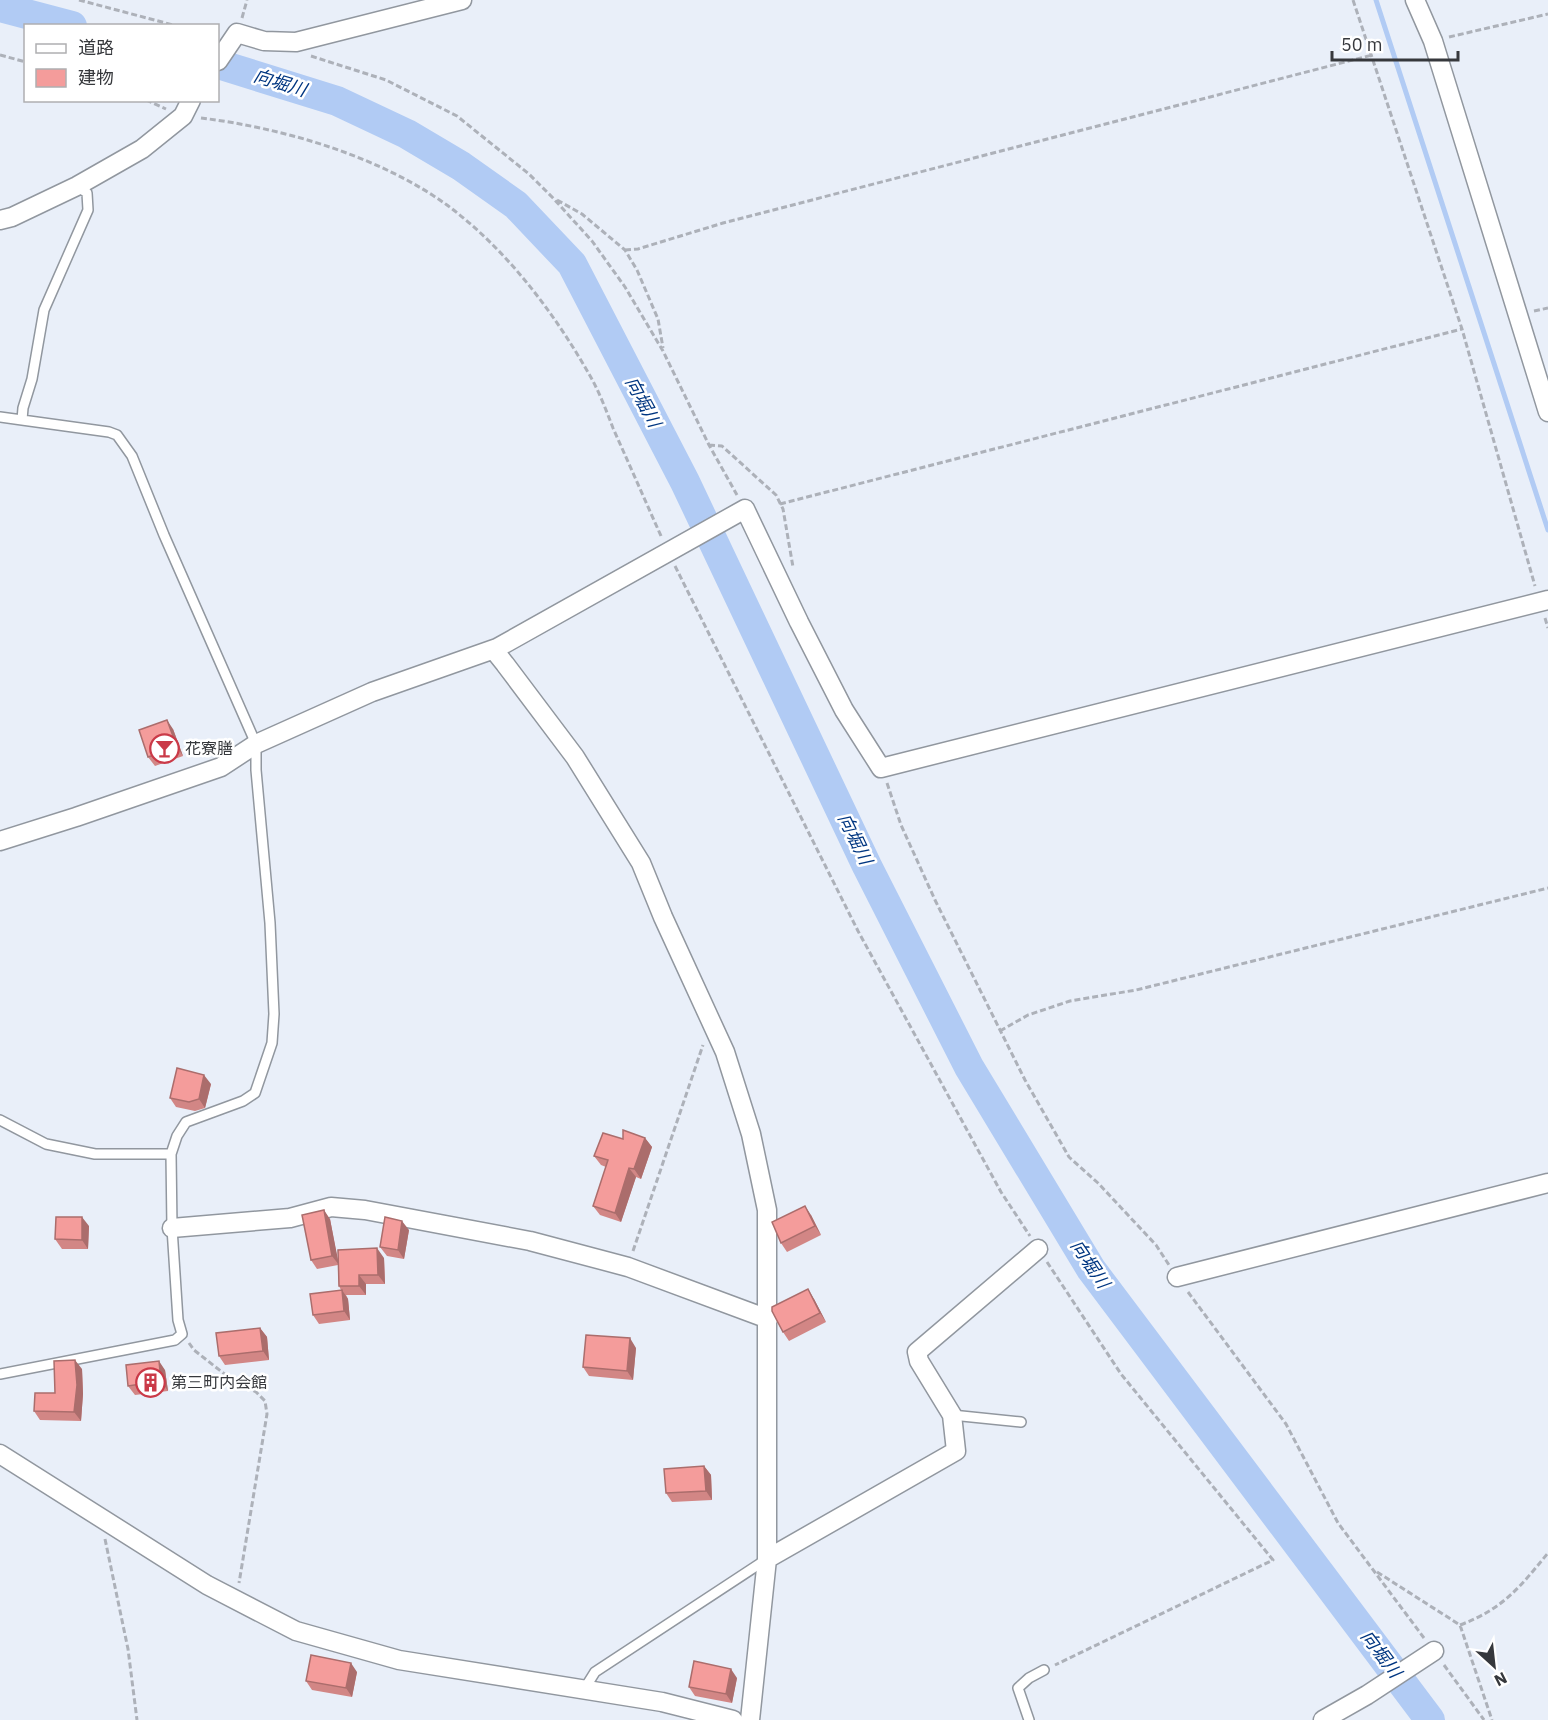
<svg xmlns="http://www.w3.org/2000/svg" width="1548" height="1720" font-family="'IBM Plex Sans','Noto Sans JP',sans-serif">
<style>
.lines{fill:none;stroke-linecap:round;stroke-linejoin:round}
.stream{stroke:#b1cbf4;stroke-width:5}
.river{stroke:#b1cbf4;stroke-width:30}
.lane-casing{stroke:#91979f;stroke-width:12}
.street-casing{stroke:#91979f;stroke-width:21}
.path{stroke:#adb1b9;stroke-width:3;stroke-dasharray:6 3;stroke-linecap:butt}
.lane{stroke:#fff;stroke-width:9}
.street{stroke:#fff;stroke-width:18}
.wall{fill:#d28685}
.shaded-wall{fill:#ab6d6c}
.building{fill:#f49c9b;stroke:#ab6d6c;stroke-width:1.5}
.labels{text-anchor:middle;stroke-width:5;stroke-linejoin:round;paint-order:stroke}
.poi-label{font-size:16px;fill:#36383c;stroke:#fff;text-anchor:start}
.water-label{font-size:18px;font-style:italic;fill:#003681;stroke:#fff}
</style>
<rect width="100%" height="100%" fill="#e9eff9"/>
<g class="lines">
<path class="stream" d="M1376,0l172,530"/>
<path class="river" d="M0,7l72,19
M218,64l119,37 70,33 54,32 55,39 56,59 113,218 182,384 102,201 122,202 339,451"/>
<defs>
<path id="lane" d="M0,417l22,3
M0,1120l46,24 49,10h76
M0,1374l175,-34 7,-6 -4,-14 -6,-92 -1,-74 6,-18 9,-14 57,-21 12,-8 17,-50 2,-29 -4,-91 -14,-153v-26l-92,-209 -32,-79 -15,-21 -8,-3 -87,-12 1,-12 9,-29 12,-69 44,-100 -1,-17 -10,-7
M952,1415l69,7
M585,1688l10,-16 172,-113
M1029,1720l-11,-32 11,-10 15,-8"/>
<path id="street" d="M1415,0l18,41 115,371
M218,61l19,-28 27,8 32,1 166,-42
M0,220l12,-3 65,-31 65,-37 41,-33 8,-16
M497,648v6l8,10 70,93 66,106 22,54 62,135 26,82 16,76v349l-17,161
M0,841l76,-24 145,-50 35,-23 116,-52 125,-44 248,-139 54,113 45,88 37,58 667,-168
M172,1228l118,-10 41,-11 34,3 165,31 98,26 140,52
M1177,1277l371,-94
M0,1454l207,131 89,46 103,29 263,42 71,18
M767,1559l189,-108 -4,-36 -33,-54 -2,-9 121,-103
M1323,1720l44,-25 67,-44"/>
</defs>
<use href="#lane" class="lane-casing"/>
<use href="#street" class="street-casing"/>
<path class="path" d="M79,0l98,26
M1353,0l109,329 73,257
M242,18l5,-18
M1449,37l99,-23
M0,55l26,7
M311,56l75,24 71,36 72,58 24,24 39,43 33,46 38,64 46,94 28,50
M146,100l20,9
M201,118c82,10 178,38 246,87 59,44 106,106 142,169 10,17 17,36 24,54 16,36 32,72 48,108
M557,200l25,14 43,36 12,20 21,49 5,29
M625,250l13,-1 85,-26 649,-168
M1534,311l14,-3
M709,445l13,1 54,49 7,14 10,58
M780,504l682,-175
M675,566l183,365 143,261 29,44
M1545,618l3,10
M887,783l14,42 34,75 90,180 44,77 29,26 58,62 13,20
M1000,1031l28,-16 42,-14 66,-11 412,-102
M633,1251l70,-206
M1047,1262l74,112 152,186 -218,105
M1188,1292l98,132 52,99 86,115
M189,1343l5,7 33,26 29,16 9,9 2,13 -28,169
M105,1539l23,110 9,71
M1377,1572l83,53 32,95
M1460,1625c43,-16 60,-38 88,-72
M1444,1665l40,55"/>
<use href="#lane" class="lane"/>
<use href="#street" class="street"/>
</g>
<path class="wall" d="M173,729l10,27 -28,10 -7,-9z
M211,1084l-6,24 -10,3 -19,-4 -6,-9z
M645,1138l7,9 -11,32 -5,-2 -15,45 -21,-7 -7,-9 13,-39 -5,-2 -7,-9 29,-17z
M811,1215l10,20 -34,17 -6,-9z
M330,1219l8,43 46,-4 1,26h-19v11h-20l2,4 2,21 -31,4 -6,-9 28,-25 -2,-4 -1,-21 -21,4 -6,-9z
M89,1226l-1,23h-26l-7,-10z
M409,1230l-5,29 -17,-3 -7,-9z
M814,1299l12,23 -37,19 -6,-9z
M260,1328l7,9 2,23 -44,5 -6,-9z
M636,1348l-3,32 -44,-4 -6,-9z
M82,1369l1,25 -2,27 -41,-1 -6,-9 21,-18z
M165,1370l3,21 -33,4 -7,-9z
M704,1466l7,9 1,25 -40,2 -6,-9z
M357,1672l-5,25 -40,-7 -6,-9z
M737,1678l-5,25 -37,-7 -6,-9z"/>
<path class="shaded-wall" d="M167,720l6,9 10,27 -6,-9z
M204,1075l7,9 -6,24 -6,-9z
M645,1138l7,9 -11,32 -7,-10z
M629,1168l7,9 -15,45 -6,-9z
M805,1206l6,9 10,20 -6,-9z
M324,1210l6,9 9,46 -7,-9z
M82,1217l7,9 -1,23 -6,-9z
M402,1221l7,9 -5,29 -6,-9z
M377,1248l7,10 1,26 -7,-9z
M359,1275l7,9v11l-7,-9z
M808,1289l6,10 12,23 -6,-9z
M342,1290l6,9 2,21 -6,-9z
M260,1328l7,9 2,23 -6,-9z
M630,1338l6,10 -3,32 -6,-9z
M75,1360l7,9 1,25 -2,27 -7,-9z
M159,1361l6,9 3,21 -7,-10z
M704,1466l7,9 1,25 -6,-9z
M351,1663l6,9 -5,25 -6,-9z
M731,1669l6,9 -5,25 -6,-9z"/>
<path class="building" d="M167,720l10,27 -29,10 -9,-27z
M177,1068l27,7 -5,24 -10,3 -19,-4z
M623,1130l22,8 -11,31 -5,-1 -14,45 -22,-7 15,-46 -14,-4 9,-23 20,6z
M805,1206l10,20 -34,17 -9,-21z
M324,1210l8,46 -21,4 -9,-45z
M56,1217h26v23l-27,-1z
M385,1217l17,4 -4,29 -18,-3z
M377,1248l1,27h-19v11h-20l-1,-36z
M808,1289l12,24 -37,19 -11,-21v-4z
M342,1290l2,21 -31,4 -3,-21z
M260,1328l3,23 -44,5 -3,-23z
M586,1335l44,3 -3,33 -44,-4z
M75,1360l2,25 -3,27 -40,-1 1,-18h20l-1,-32z
M159,1361l2,20 -33,5 -2,-21z
M704,1466l2,25 -40,2 -2,-24z
M311,1655l40,8 -5,25 -40,-7z
M694,1661l37,8 -5,25 -37,-7z"/>
<defs>
<symbol id="bar-ring" viewBox="-11 -11 22 22"><circle r="9.5" fill="#fff" stroke="#ca3a48" stroke-width="1.5"/><path d="M-6-5H6L.8 .8V4.5H3.5V6h-7V4.5H-.8V.8Z" fill="#ca3a48"/></symbol>
<symbol id="building-ring" viewBox="-11 -11 22 22"><circle r="9.5" fill="#fff" stroke="#ca3a48" stroke-width="1.5"/><path d="M-4-6H4V6H1V3H-1V6H-4ZM-2.5-4.3h1.7v1.8h-1.7ZM.8-4.3h1.7v1.8H.8ZM-2.5-1h1.7V.8h-1.7ZM.8-1h1.7V.8H.8Z" fill="#ca3a48"/></symbol>
</defs>
<g fill-rule="evenodd">
<use href="#bar-ring" x="148" y="732" width="33" height="33"/>
<use href="#building-ring" x="134" y="1366" width="33" height="33"/>
</g>
<g class="labels">
<g class="poi-label">
<text x="185" y="754">花寮膳</text>
<text x="171" y="1388">第三町内会館</text>
</g>
<g class="water-label">
<text transform="translate(280 83) rotate(17)" y="6">向堀川</text>
<text transform="translate(643 402) rotate(62)" y="6">向堀川</text>
<text transform="translate(855 839) rotate(64)" y="6">向堀川</text>
<text transform="translate(1090 1264) rotate(56)" y="6">向堀川</text>
<text transform="translate(1381 1654) rotate(53)" y="6">向堀川</text>
</g>
</g>
<rect x="24" y="24" width="195" height="78" fill="#ffffff" stroke="#afafb1" stroke-width="1.5"/>
<rect x="36" y="44" width="30" height="9" fill="#ffffff" stroke="#afafb1" stroke-width="1.5"/>
<text x="78" y="54" font-size="18" fill="#36383c">道路</text>
<rect x="36" y="69" width="30" height="18" fill="#f49c9b" stroke="#afafb1" stroke-width="1.5"/>
<text x="78" y="84" font-size="18" fill="#36383c">建物</text>
<g transform="translate(1494 1666) rotate(153)" stroke="#ffffff" stroke-width="4.5" paint-order="stroke">
<path d="M0-4.5L10 22L0 15L-10 22Z" fill="#36383c"/>
<text y="-9" font-size="16" font-weight="bold" text-anchor="middle" fill="#36383c">N</text>
</g>
<path d="M1332 51v9h126v-9" fill="none" stroke="#36383c" stroke-width="3"/>
<text x="1341" y="51" font-size="18" fill="#36383c" stroke="#ffffff" stroke-width="4.5" paint-order="stroke">50 m</text>
</svg>
